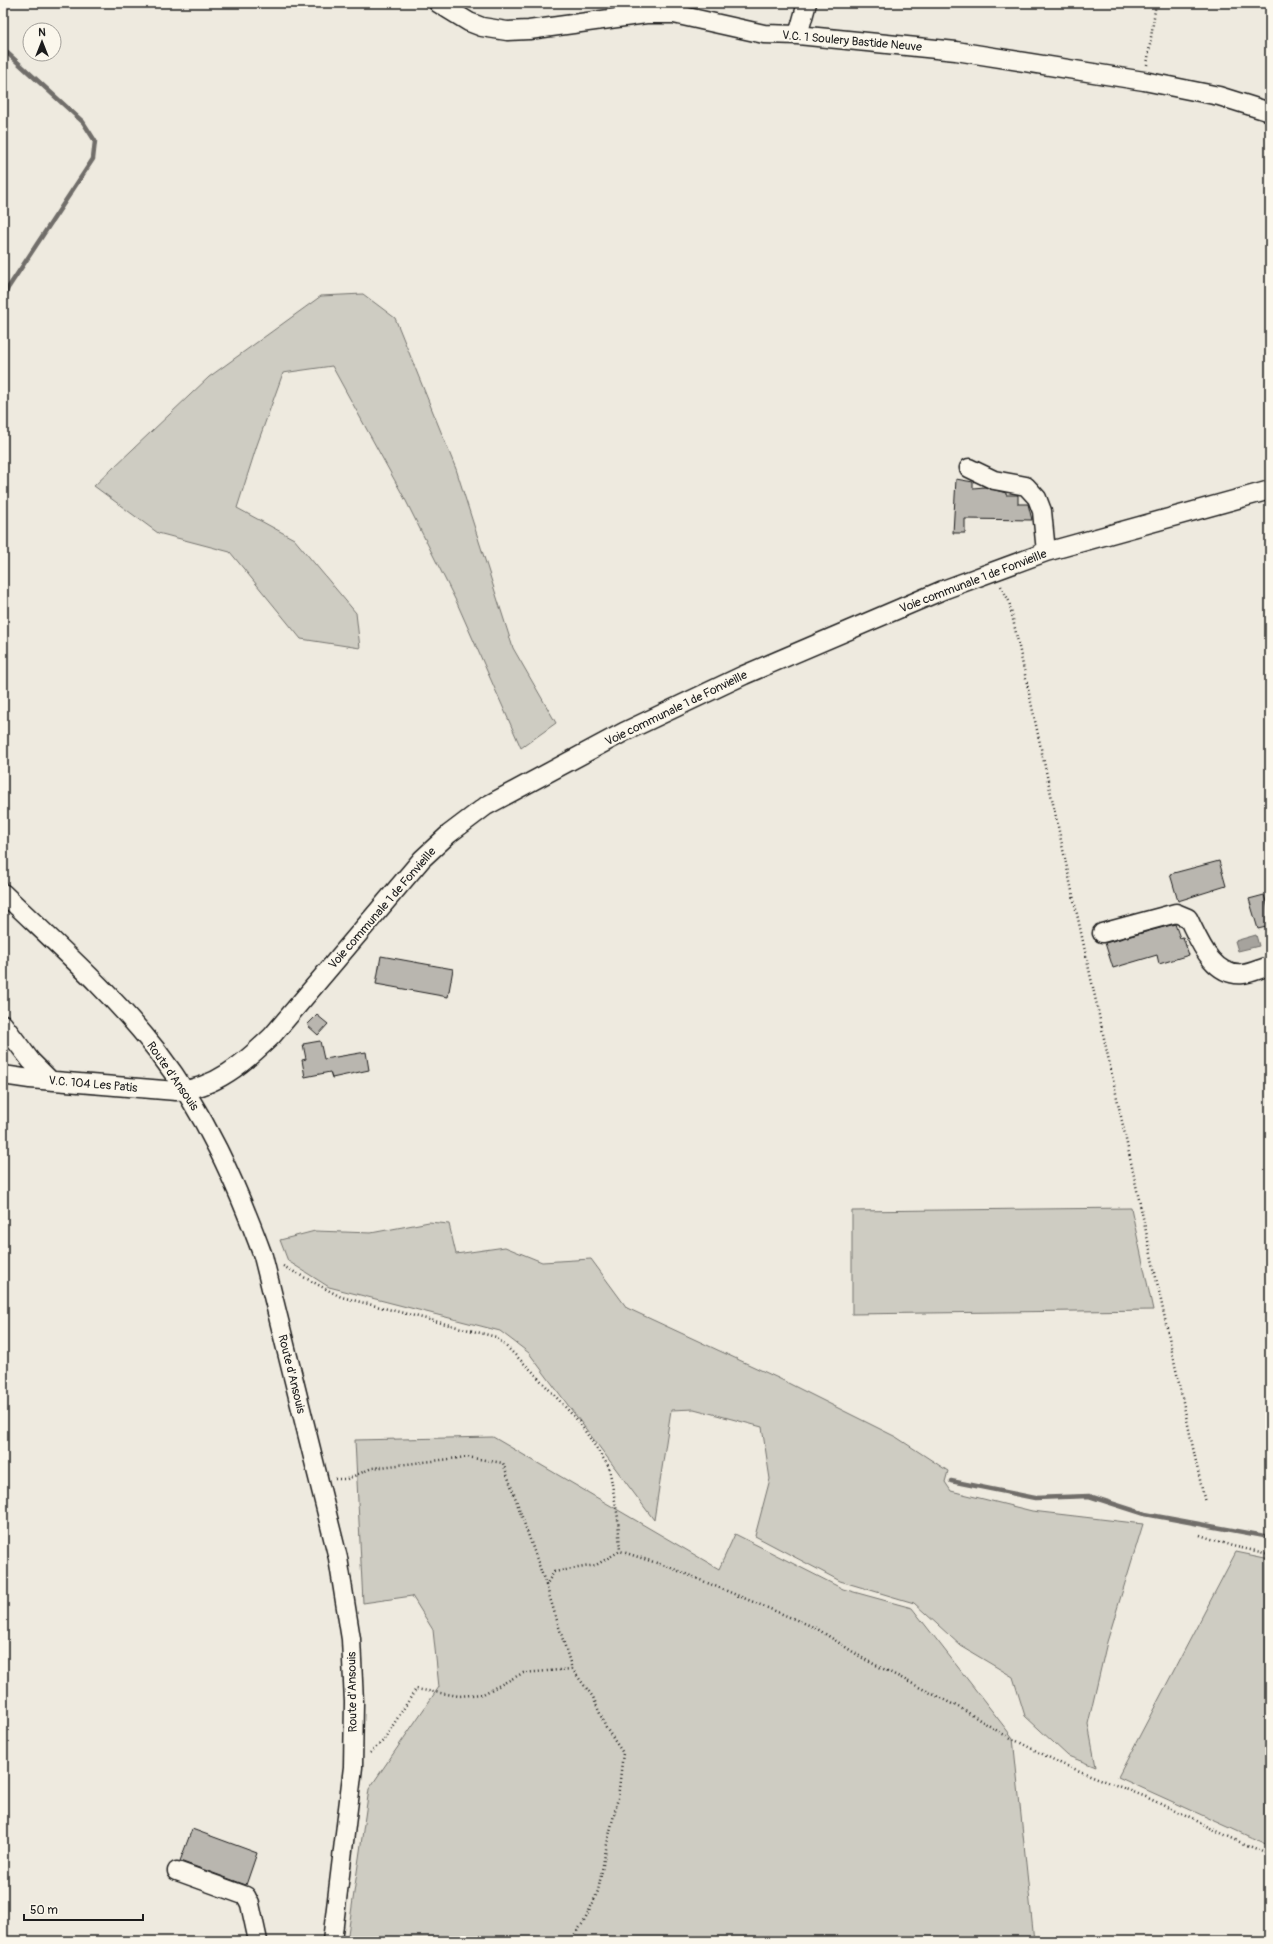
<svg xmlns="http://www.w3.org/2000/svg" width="1273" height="1944" font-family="Pangolin,sans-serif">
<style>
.green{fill:#ceccc2;stroke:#75746f}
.water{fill:#a6a39d;stroke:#6f6d69}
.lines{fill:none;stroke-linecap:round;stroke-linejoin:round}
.stream{stroke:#6f6d69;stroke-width:4.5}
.building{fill:#b9b6af;stroke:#1c1c1c}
.minor-casing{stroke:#1c1c1c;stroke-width:21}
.path{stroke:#1c1c1c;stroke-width:2.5;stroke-dasharray:1 3;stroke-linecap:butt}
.minor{stroke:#fbf7ec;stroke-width:18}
.labels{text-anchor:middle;stroke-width:4;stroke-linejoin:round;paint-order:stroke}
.street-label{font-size:12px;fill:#1c1c1c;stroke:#fbf7ec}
</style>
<rect width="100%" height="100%" fill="#eeeadf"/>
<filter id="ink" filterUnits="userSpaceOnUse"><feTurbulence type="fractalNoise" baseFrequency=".025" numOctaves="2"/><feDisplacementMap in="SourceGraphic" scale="8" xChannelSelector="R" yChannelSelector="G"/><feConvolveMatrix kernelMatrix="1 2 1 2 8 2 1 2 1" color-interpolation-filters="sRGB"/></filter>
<g filter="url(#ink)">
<path class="green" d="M363,294l32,24 61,151 57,179 43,75 -35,25 -64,-145 -51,-102 -74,-135 -49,7 -26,72 -20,63 57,31 62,74 4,35 -59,-9 -71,-87 -72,-19 -64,-47 115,-109 112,-81z
M1131,1208l22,102 -301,4v-103z
M429,1222l20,2 7,30 49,-7 37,15 49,-3 36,49 151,70 118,59 52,34 -3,11 6,9 81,20 111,13 -36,118 -19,82 8,43 -28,-11 -43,-40 -12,-39 -52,-31 -47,-43 -74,-22 -85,-45 15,-57 -8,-52 -68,-18 -23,1 -17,110 -125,-167 -29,-22 -171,-44 -41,-26 -8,-21 35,-9 56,2z
M493,1437l226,132 16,-35 108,55 69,19 101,130 21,203h-687l22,-152 70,-102 -6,-57 -21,-34 -49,7 -8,-163z
M1236,1552l34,7v287l-152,-69z"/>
<path class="water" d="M1256,935l3,11 -21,5 -3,-10z"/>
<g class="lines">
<path class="stream" d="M3,49l80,73 12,19 -2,18 -85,129 -5,12
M951,1481l84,17 54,-2 56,18 125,23"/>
</g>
<path class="building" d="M956,479l17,3v6l12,-1 21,6v2h12v9h10l4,16 -67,-1v14h-12z
M1219,861l7,25 -48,15 -8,-27z
M1264,895l6,19v12l-12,3 -9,-30z
M1175,924l5,14 3,-1 6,18 -30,9 -2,-9 -44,13 -8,-25z
M381,956l72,13 -5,28 -72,-13z
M317,1015l11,9 -10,11 -11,-10z
M320,1041l4,18 42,-7 3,18 -37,8 -2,-6 -25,5 -3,-17 4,-1 -3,-15z
M192,1829l65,24 -11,32 -66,-24z"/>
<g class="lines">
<defs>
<path id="minor" d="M438,3l31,19 13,5 25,4 22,-1 117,-16h28l90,20 34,1 158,16 188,30 75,15 51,16
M798,35l9,-32
M969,468l25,12 32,6 11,12 5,13 4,41
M3,893c53,51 109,100 155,159 47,61 78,131 105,204l75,302 13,81 3,63 -1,65 -21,174
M1102,933l74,-20 12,5c11,22 24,59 55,56 9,-1 18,-6 27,-8
M3,1024l28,37 19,19
M3,1075l27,4 146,12c39,-2 69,-29 96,-55l150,-177 27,-25 37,-28 138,-74 120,-57 199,-85 103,-38 224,-62
M177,1871l69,25 4,8 8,37"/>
</defs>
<use href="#minor" class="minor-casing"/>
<path class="path" d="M1147,65l9,-62
M1001,586l8,15 196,902
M283,1266l58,31 155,40 36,34 47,51 30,45 9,51 2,33
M335,1479h12l25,-11 95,-11 36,6 43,122
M1200,1535l32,11 38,8
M370,1753l13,-12 33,-52 43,7 24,-2 40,-21 49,-4
M570,1941l15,-21 13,-29 9,-47 11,-46 5,-45 -17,-25 -13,-31 -21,-28 -26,-84 8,-13 42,-7 24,-14 49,16 147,61 48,31 98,50 39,24 61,31 84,33 100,48 24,10"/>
<use href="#minor" class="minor"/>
</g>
</g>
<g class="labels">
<g class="street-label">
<text transform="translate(852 41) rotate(5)" y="4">V.C. 1 Soulery Bastide Neuve</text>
<text transform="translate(973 581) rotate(-21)" y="4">Voie communale 1 de Fonvieille</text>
<text transform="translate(676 708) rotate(-26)" y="4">Voie communale 1 de Fonvieille</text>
<text transform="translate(382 908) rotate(-49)" y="4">Voie communale 1 de Fonvieille</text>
<text transform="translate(173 1076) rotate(55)" y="4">Route d'Ansouis</text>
<text transform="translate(93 1084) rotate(5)" y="4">V.C. 104 Les Patis</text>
<text transform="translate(292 1374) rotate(76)" y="4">Route d'Ansouis</text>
<text transform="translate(352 1692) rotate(-91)" y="4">Route d'Ansouis</text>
</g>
</g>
<rect width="1273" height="1944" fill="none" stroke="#fbf7ec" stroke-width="16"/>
<rect x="8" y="8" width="1257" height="1928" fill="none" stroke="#1c1c1c" stroke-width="1.5" filter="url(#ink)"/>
<g transform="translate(42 42)"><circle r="19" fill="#fbf7ec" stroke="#a29f99"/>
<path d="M0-3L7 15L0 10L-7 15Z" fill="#1c1c1c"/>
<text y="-6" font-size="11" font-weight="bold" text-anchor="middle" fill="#1c1c1c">N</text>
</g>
<path d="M24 1914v6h119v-6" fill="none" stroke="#1c1c1c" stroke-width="2"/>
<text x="30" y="1914" font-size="12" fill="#1c1c1c" stroke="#fbf7ec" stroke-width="3" paint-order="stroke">50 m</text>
</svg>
